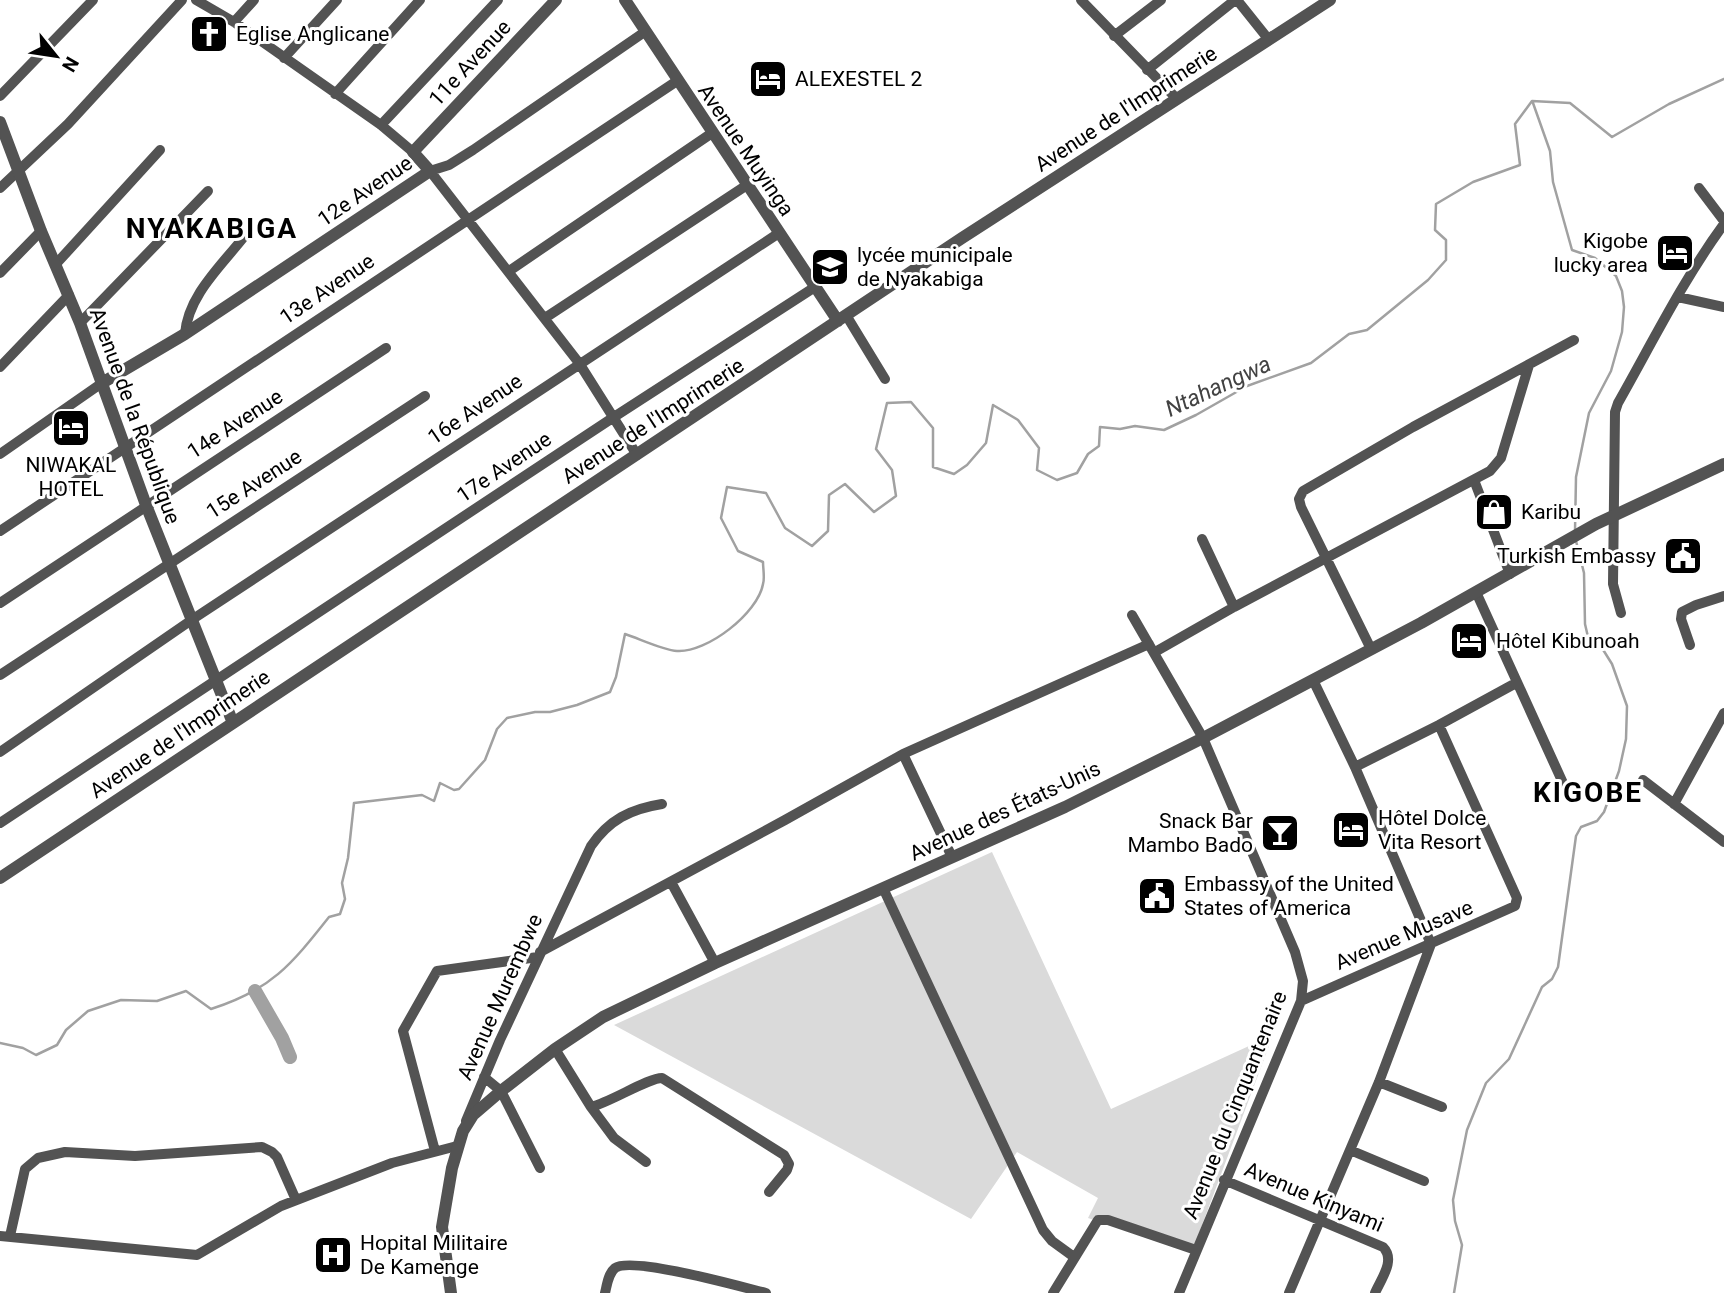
<svg xmlns="http://www.w3.org/2000/svg" width="1724" height="1293" font-family="Roboto,sans-serif">
<style>
.green{fill:#dadada}
.lines{fill:none;stroke-linecap:round;stroke-linejoin:round}
.stream{stroke:#a1a1a1;stroke-width:2.5}
.river{stroke:#a1a1a1;stroke-width:14}
.minor{stroke:#535353;stroke-width:10}
.tertiary{stroke:#535353;stroke-width:12}
.labels{text-anchor:middle;stroke-width:6;stroke-linejoin:round;paint-order:stroke}
.poi-label{font-size:21px;fill:#000;stroke:#fff;text-anchor:start}
.street-label{font-size:21px;fill:#000;stroke:#fff}
.water-label{font-size:23px;font-style:italic;fill:#424242;stroke:#fff}
.district-label{font-size:28px;font-weight:bold;letter-spacing:2px;fill:#000;stroke:#fff}
</style>
<rect width="100%" height="100%" fill="#fff"/>
<path class="green" d="M992,852l119,257 162,-74 -81,217 -104,-34 10,-20 -81,-46 -46,67 -357,-194z"/>
<g class="lines">
<path class="stream" d="M1533,103l17,48 3,31 19,68 23,8 21,18 6,15 2,16 -2,25 -11,39 -22,42 -13,64 -1,54
M0,1043l23,5 13,7 21,-10 9,-15 22,-19 33,-11 36,1 29,-10 25,18c60,-19 80,-44 118,-92l11,-3 5,-15 -3,-16 6,-25 6,-55 68,-8 12,6 6,-18 14,7 5,-1 26,-29 12,-31 10,-11 28,-6h15l27,-7 33,-13 6,-15 9,-43c15,5 38,16 52,17 30,2 81,-38 86,-67 2,-6 0,-15 0,-22l-25,-11 -17,-33 6,-31 39,6 19,35 27,18 16,-15 1,-36 16,-11 29,28 22,-16 -4,-26 -16,-21 11,-46 24,-1 22,26v39l21,7 13,-9 19,-22 7,-38 25,15 21,28 -2,22 20,10 20,-7 11,-19 11,-8 1,-19 20,2 15,-3 29,4 32,-15 51,-29 64,-23 38,-29 18,-4 61,-50 18,-20v-20l-11,-10 1,-26 37,-22 47,-17 -5,-41 17,-23 38,2 42,34 57,-33 55,-25
M1454,1293l8,-48 -7,-24 -2,-21 14,-70 19,-47 23,-24 33,-72 10,-8 6,-12 18,-131 5,-9 16,-6 7,-9 15,-41 7,-32 1,-33 -15,-42 -10,-16 -14,-11 -3,-13 -1,-51 -8,-32"/>
<path class="river" d="M255,991l27,47 8,19"/>
<path class="minor" d="M196,0l38,22 147,103 32,27
M1081,0l96,99
M1237,0l32,40
M234,22l20,-22
M1114,36l47,-36
M284,58l53,-58
M1147,70l88,-70
M335,94l85,-94
M0,96l93,-96
M381,125l117,-125
M0,188l68,-64 114,-124
M1699,188l25,33
M56,264l104,-114
M509,271l203,-138
M0,273l41,-42
M1678,297l46,10
M846,315l39,64
M545,318l202,-133
M80,323l128,-132
M185,334c3,-38 35,-67 58,-96
M0,367l69,-72
M0,454l102,-71
M637,455l-58,-92 -149,-192 19,-6 24,-15 173,-119
M1474,480l36,94
M0,531l677,-450
M1202,539l32,68
M1476,592l87,191
M0,603l386,-255
M1621,613l-8,-29 2,-172 3,-9c34,-60 65,-123 106,-179
M1132,615l71,123 92,214 8,29 -2,20 -122,292
M1690,645l-9,-26 1,-7 14,-7 28,-9
M1371,649l-70,-142 -2,-8 4,-8 110,-64 161,-87
M1155,652l79,-45 256,-136 11,-13 28,-93
M0,675l425,-279
M0,752l193,-133 586,-386
M903,754l49,103
M1355,767l84,-42 77,-42
M1643,780l81,62
M1674,804l50,-91
M0,823l614,-406 201,-130
M671,882l44,81
M883,888l160,342 9,11 22,16
M540,952l245,-132 118,-66 246,-110
M1301,1001l214,-95 2,-8 -78,-173
M555,1049l36,58c20,-5 57,-29 71,-29l122,77 5,9 -2,6 -18,22
M484,1077l17,14 39,77
M1379,1082l63,25
M591,1107l23,31 32,24
M466,1121l34,-81 91,-194c18,-26 39,-37 71,-42
M1350,1150l74,31
M435,1151l-32,-120 34,-60 101,-14
M1224,1180l159,67c13,13 -2,32 -8,46
M0,1236l197,19 84,-49 111,-43 65,-17
M10,1236l15,-67 13,-11 27,-6 70,4 127,-9 10,5 5,5 19,43
M605,1293c2,-8 3,-19 10,-25 17,-12 127,19 151,25
M1053,1293l45,-73h10l88,30
M1289,1293l90,-211 52,-138 -76,-177 -42,-87"/>
<path class="tertiary" d="M625,0l213,321
M0,122l41,109 39,92 66,182 87,218
M102,383l83,-49 245,-163 -17,-19 143,-152
M0,878l962,-640 368,-238
M451,1293l-9,-66 10,-59 11,-37 10,-16 28,-24 54,-42 48,-32 112,-54 350,-156 138,-69 218,-115 175,-99 128,-60"/>
</g>
<defs>
<symbol id="church-square" viewBox="-11 -11 22 22"><rect x="-9" y="-9" width="18" height="18" rx="4" fill="#000" stroke="#fff"/><path d="M-1.2-6h2.4v3.5h3.3v2.4h-3.3V6h-2.4V-.1h-3.3v-2.4h3.3Z" fill="#fff"/></symbol>
<symbol id="hotel-square" viewBox="-11 -11 22 22"><rect x="-9" y="-9" width="18" height="18" rx="4" fill="#000" stroke="#fff"/><path d="M-6-4.5h1.5V1H6V5H4.5V3h-9V5H-6ZM-4 0a1.8 1.8 0 1 1 3.6 0ZM.5 0V-2.5h3Q6-2.5 6 0Z" fill="#fff"/></symbol>
<symbol id="school-square" viewBox="-11 -11 22 22"><rect x="-9" y="-9" width="18" height="18" rx="4" fill="#000" stroke="#fff"/><path d="M0-5L7-2L0 1L-7-2ZM-4 1L0 2.5L4 1V4Q0 6-4 4Z" fill="#fff"/></symbol>
<symbol id="shop-square" viewBox="-11 -11 22 22"><rect x="-9" y="-9" width="18" height="18" rx="4" fill="#000" stroke="#fff"/><path d="M-5-2.5h2.3a2.7 3.5 0 0 1 5.4 0H5L5.5 6h-11ZM-1.5-2.5h3a1.5 2.3 0 0 0-3 0Z" fill="#fff"/></symbol>
<symbol id="civic-square" viewBox="-11 -11 22 22"><rect x="-9" y="-9" width="18" height="18" rx="4" fill="#000" stroke="#fff"/><path d="M-.6-6.5H3V-4.5H.6V-3L4-1V1h2V6H-6V1h2V-1L-.6-3ZM-1.2 2.5V6h2.4V2.5Z" fill="#fff"/></symbol>
<symbol id="bar-square" viewBox="-11 -11 22 22"><rect x="-9" y="-9" width="18" height="18" rx="4" fill="#000" stroke="#fff"/><path d="M-6-5H6L.8 .8V4.5H3.5V6h-7V4.5H-.8V.8Z" fill="#fff"/></symbol>
<symbol id="hospital-square" viewBox="-11 -11 22 22"><rect x="-9" y="-9" width="18" height="18" rx="4" fill="#000" stroke="#fff"/><path d="M-5-5h3v3.5h4V-5h3V5h-3V1.5h-4V5h-3Z" fill="#fff"/></symbol>
</defs>
<g fill-rule="evenodd">
<use href="#church-square" x="187" y="12" width="44" height="44"/>
<use href="#hotel-square" x="746" y="57" width="44" height="44"/>
<use href="#hotel-square" x="1653" y="231" width="44" height="44"/>
<use href="#school-square" x="808" y="245" width="44" height="44"/>
<use href="#hotel-square" x="49" y="406" width="44" height="44"/>
<use href="#shop-square" x="1472" y="490" width="44" height="44"/>
<use href="#civic-square" x="1661" y="534" width="44" height="44"/>
<use href="#hotel-square" x="1447" y="619" width="44" height="44"/>
<use href="#hotel-square" x="1329" y="808" width="44" height="44"/>
<use href="#bar-square" x="1258" y="811" width="44" height="44"/>
<use href="#civic-square" x="1135" y="874" width="44" height="44"/>
<use href="#hospital-square" x="311" y="1233" width="44" height="44"/>
</g>
<g class="labels">
<g class="poi-label">
<text x="236" y="41">Eglise Anglicane</text>
<text x="795" y="86">ALEXESTEL 2</text>
<text x="1648" y="248" text-anchor="end">Kigobe<tspan x="1648" dy="24">lucky area</tspan></text>
<text x="857" y="262">lycée municipale<tspan x="857" dy="24">de Nyakabiga</tspan></text>
<text x="71" y="472" text-anchor="middle">NIWAKAL<tspan x="71" dy="24">HOTEL</tspan></text>
<text x="1521" y="519">Karibu</text>
<text x="1656" y="563" text-anchor="end">Turkish Embassy</text>
<text x="1496" y="648">Hôtel Kibunoah</text>
<text x="1378" y="825">Hôtel Dolce<tspan x="1378" dy="24">Vita Resort</tspan></text>
<text x="1253" y="828" text-anchor="end">Snack Bar<tspan x="1253" dy="24">Mambo Bado</tspan></text>
<text x="1184" y="891">Embassy of the United<tspan x="1184" dy="24">States of America</tspan></text>
<text x="360" y="1250">Hopital Militaire<tspan x="360" dy="24">De Kamenge</tspan></text>
</g>
<g class="street-label">
<text transform="translate(470 63) rotate(-47)" y="7">11e Avenue</text>
<text transform="translate(1126 109) rotate(-33)" y="7">Avenue de l'Imprimerie</text>
<text transform="translate(746 150) rotate(56)" y="7">Avenue Muyinga</text>
<text transform="translate(365 191) rotate(-34)" y="7">12e Avenue</text>
<text transform="translate(327 289) rotate(-34)" y="7">13e Avenue</text>
<text transform="translate(475 409) rotate(-34)" y="7">16e Avenue</text>
<text transform="translate(135 416) rotate(70)" y="7">Avenue de la République</text>
<text transform="translate(653 421) rotate(-33)" y="7">Avenue de l'Imprimerie</text>
<text transform="translate(235 424) rotate(-33)" y="7">14e Avenue</text>
<text transform="translate(504 467) rotate(-34)" y="7">17e Avenue</text>
<text transform="translate(254 484) rotate(-33)" y="7">15e Avenue</text>
<text transform="translate(180 734) rotate(-34)" y="7">Avenue de l'Imprimerie</text>
<text transform="translate(1005 811) rotate(-25)" y="7">Avenue des États-Unis</text>
<text transform="translate(1404 935) rotate(-23)" y="7">Avenue Musave</text>
<text transform="translate(500 997) rotate(-66)" y="7">Avenue Murembwe</text>
<text transform="translate(1235 1105) rotate(-68)" y="7">Avenue du Cinquantenaire</text>
<text transform="translate(1314 1197) rotate(23)" y="7">Avenue Kinyami</text>
</g>
<g class="water-label">
<text transform="translate(1218 386) rotate(-25)" y="8">Ntahangwa</text>
</g>
<g class="district-label">
<text x="212" y="238">NYAKABIGA</text>
<text x="1588" y="802">KIGOBE</text>
</g>
</g>
<g transform="translate(56 56) rotate(120)" stroke="#ffffff" stroke-width="5" paint-order="stroke">
<path d="M0-5L12 26L0 18L-12 26Z" fill="#000000"/>
<text y="-10" font-size="19" font-weight="bold" text-anchor="middle" fill="#000000">N</text>
</g>
</svg>
